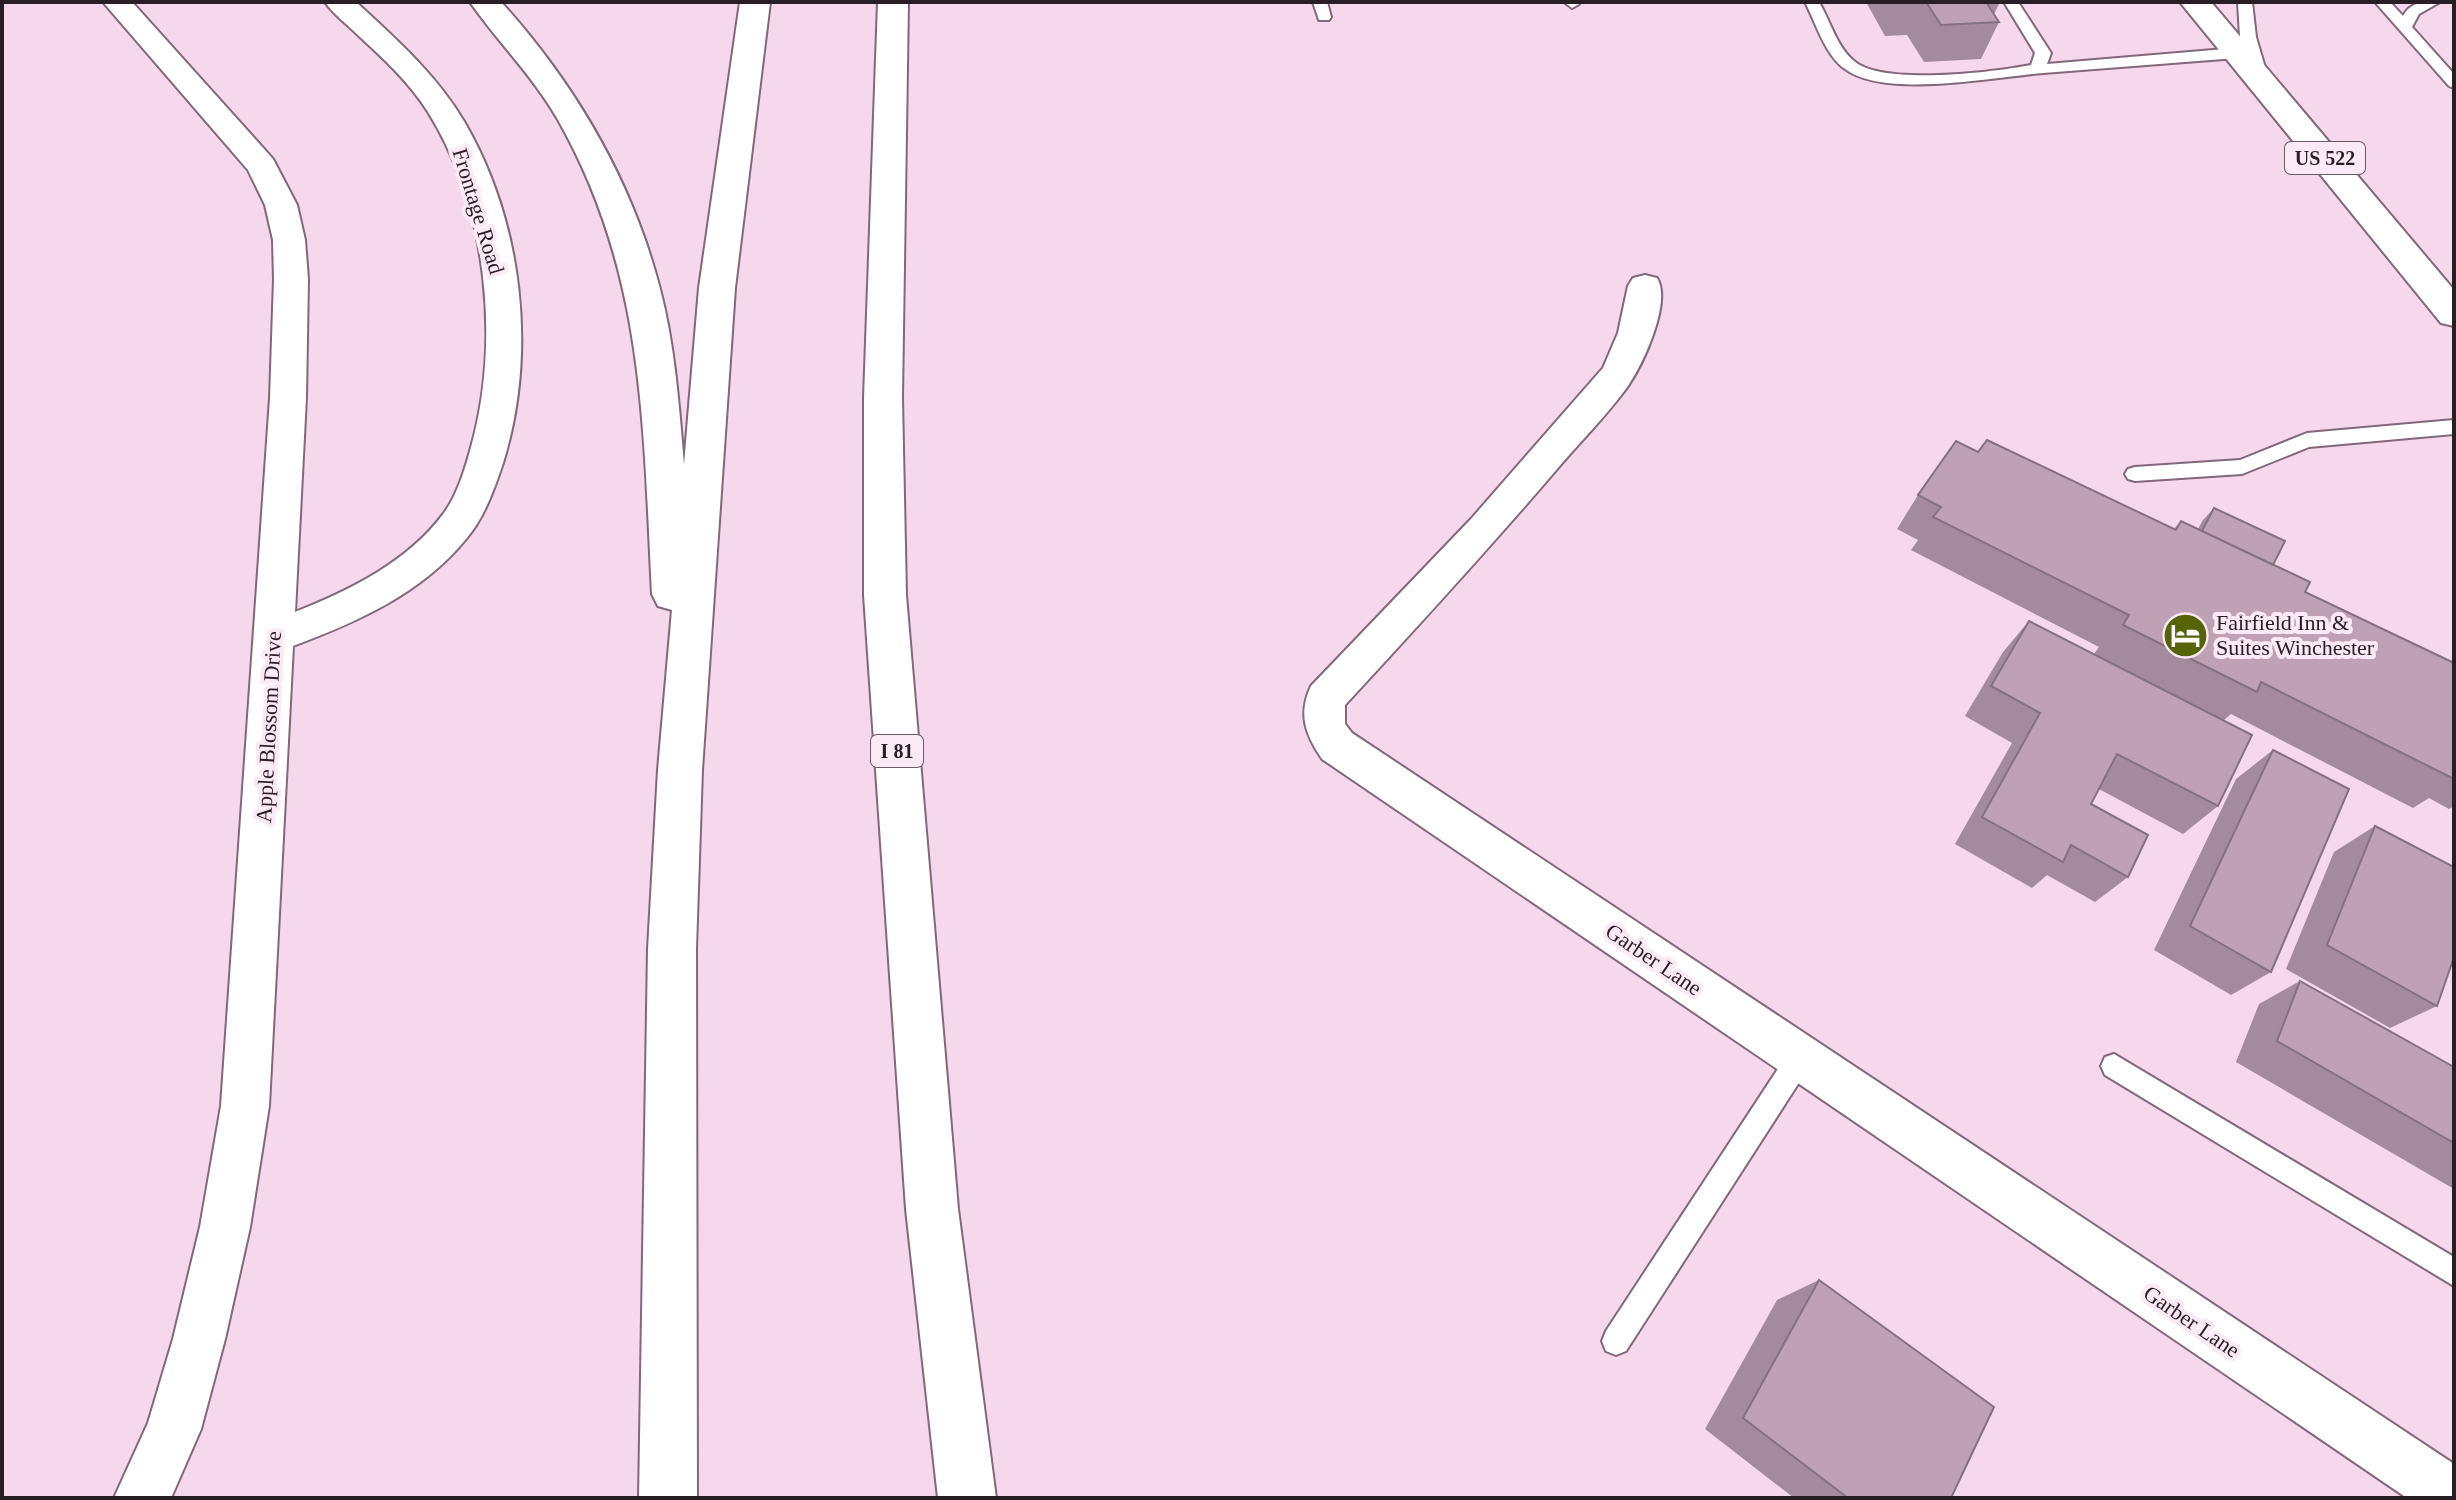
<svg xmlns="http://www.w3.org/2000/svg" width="2456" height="1500" font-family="Georgia,serif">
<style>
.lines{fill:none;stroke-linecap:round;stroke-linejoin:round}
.lane-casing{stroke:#82687a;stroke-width:4}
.street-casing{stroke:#82687a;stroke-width:4}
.highway-casing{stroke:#82687a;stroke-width:4}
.lane{fill:#fff;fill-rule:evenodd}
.street{fill:#fff;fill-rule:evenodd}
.highway{fill:#fff;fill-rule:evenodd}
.wall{fill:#a38b9b}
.building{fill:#bea2b4;stroke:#85717e;stroke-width:2}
.labels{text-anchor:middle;stroke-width:8;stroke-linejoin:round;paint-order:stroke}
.shield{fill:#fbe9f5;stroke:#685b63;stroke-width:2}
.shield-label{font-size:20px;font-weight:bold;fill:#291e25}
.street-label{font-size:22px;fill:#291e25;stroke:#fbe9f5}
.poi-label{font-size:22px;fill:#291e25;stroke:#fbe9f5;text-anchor:start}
</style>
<rect width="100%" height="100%" fill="#f5d8eb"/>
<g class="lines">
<defs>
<path id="lane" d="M1313,2h14l4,15 -2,3h-10z
M1564,2h14l1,2 -7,4z
M1805,2h14c11,19 18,45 35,59 28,25 140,11 177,4l4,-12 -31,-51h14l33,51 -4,11 190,-16 8,5 -8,5c-65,5 -129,10 -194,15 -48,4 -158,26 -198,-4 -20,-14 -29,-46 -40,-67z
M2238,2h14l4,35 10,34 -3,3h-10l-3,-3 -10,-34z
M2375,2h15l13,14c8,-15 22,-14 37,-14l-21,12 -7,13 42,47v14l-5,-2z
M2454,420v14l-145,13 -67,27 -107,7 -7,-2 -3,-5 3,-5 7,-2 105,-7 67,-27z
M1800,1046l9,3 3,9 -3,9 -183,284 -10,4 -10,-4 -4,-10 4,-10 185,-282z
M2114,1054l340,203v29l-349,-211 -4,-9 4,-9z"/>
<path id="street" d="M103,2h29l141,157 24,46 8,35 3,39 -2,119 -11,214c55,-22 113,-50 149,-99 13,-18 20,-41 26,-62 31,-107 18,-243 -42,-339 -18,-29 -44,-53 -69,-76 -11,-11 -25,-21 -34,-34h31c40,37 81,73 109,121 58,101 72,230 38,340 -9,27 -19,55 -37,76 -45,55 -109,83 -173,107l-24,460 -19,121 -25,112 -24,90 -30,69h-57l34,-75 25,-84 27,-112 21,-121 49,-708 4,-119 -1,-39 -8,-35 -17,-35z
M1645,275l12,3c15,24 -14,86 -29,108 -21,29 -48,56 -71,83 -69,81 -141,159 -212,236v19l7,9 1102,731v34h-47l-1085,-739c-17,-25 -24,-45 -11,-73l160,-167 132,-151 15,-35 10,-47 5,-8z"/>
<path id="highway" d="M470,2h31c74,82 131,179 159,287 15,57 19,117 24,176l15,-177 41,-286h30l-35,286 -33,482 -6,179 1,549h-58l9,-549 10,-179 14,-160 -14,-4 -6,-12c-9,-171 -7,-322 -95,-476 -26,-44 -59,-76 -87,-116z
M878,2h30l-6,396 4,197 52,614 38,289h-58l-32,-289 -42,-614v-197z
M2180,2h31l243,288v36l-13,-3z"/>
</defs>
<use href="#lane" class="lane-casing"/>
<use href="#street" class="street-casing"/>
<use href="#highway" class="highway-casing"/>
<use href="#lane" class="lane"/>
<use href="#street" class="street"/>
<use href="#highway" class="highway"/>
</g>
<path class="wall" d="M1866,2h134l-6,12 5,8 -18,37 -57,3 -17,-27 -22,1z
M1978,452l196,77 7,-8 17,8 5,-9 11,-12 59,57 32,27 149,71v143l-5,3 -20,-11 -16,10 -182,-94 -7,6 -6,86 -35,28 -84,-45 -8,15 37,73 -33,25 -48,-27 -15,13 -77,-44 57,-101 -47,-27 38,-64 26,-31 65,33 5,-7 -188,-97 7,-10 -21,-11 21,-34z
M2273,750l-2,222 -40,23 -77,-45 82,-171z
M2375,826l62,180 -47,22 -104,-59 48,-117z
M2300,981l154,86v122l-218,-127 23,-58z
M1819,1280l132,218h-157l-89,-69 72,-129z"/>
<path class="building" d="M1926,2h60l13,20 -58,3z
M1987,440l189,90 5,-9 129,61 -5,10 149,71v116l-193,-97 -4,10 -134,-67 6,-10 -196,-98 8,-10 -23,-12 38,-54 22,11z
M2214,508l71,33 -12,24 -71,-34z
M2029,621l223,114 -34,71 -101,-52 -26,50 57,31 -20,42 -57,-32 -8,17 -81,-45 58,-104 -49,-27z
M2273,750l76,39 -78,183 -81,-46z
M2375,826l79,41v90l-17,49 -110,-61z
M2300,981l154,86v76l-177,-102z
M1819,1280l175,127 -43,91h-103l-105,-80z"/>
<defs>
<symbol id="hotel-disc" viewBox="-11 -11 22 22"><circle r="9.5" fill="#566307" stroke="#fbe9f5"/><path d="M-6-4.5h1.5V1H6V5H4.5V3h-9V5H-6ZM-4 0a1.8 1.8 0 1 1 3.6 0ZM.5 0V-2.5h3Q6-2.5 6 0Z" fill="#fff"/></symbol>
</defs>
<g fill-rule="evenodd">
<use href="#hotel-disc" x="2160" y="610" width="51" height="51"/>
</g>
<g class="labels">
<g class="shield">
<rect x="2285" y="142" width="80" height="32" rx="6"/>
<rect x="871" y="735" width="52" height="32" rx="6"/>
</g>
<g class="shield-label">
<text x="2325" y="165">US 522</text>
<text x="897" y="758">I 81</text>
</g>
<g class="street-label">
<text transform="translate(479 211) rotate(73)" y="8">Frontage Road</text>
<text transform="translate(268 727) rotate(-87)" y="8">Apple Blossom Drive</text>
<text transform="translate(1654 959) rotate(34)" y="8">Garber Lane</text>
<text transform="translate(2192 1321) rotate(34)" y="8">Garber Lane</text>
</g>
<g class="poi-label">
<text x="2216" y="630">Fairfield Inn &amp;<tspan x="2216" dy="25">Suites Winchester</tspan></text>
</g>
</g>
<rect width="2456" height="1500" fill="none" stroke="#291e25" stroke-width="8"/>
</svg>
